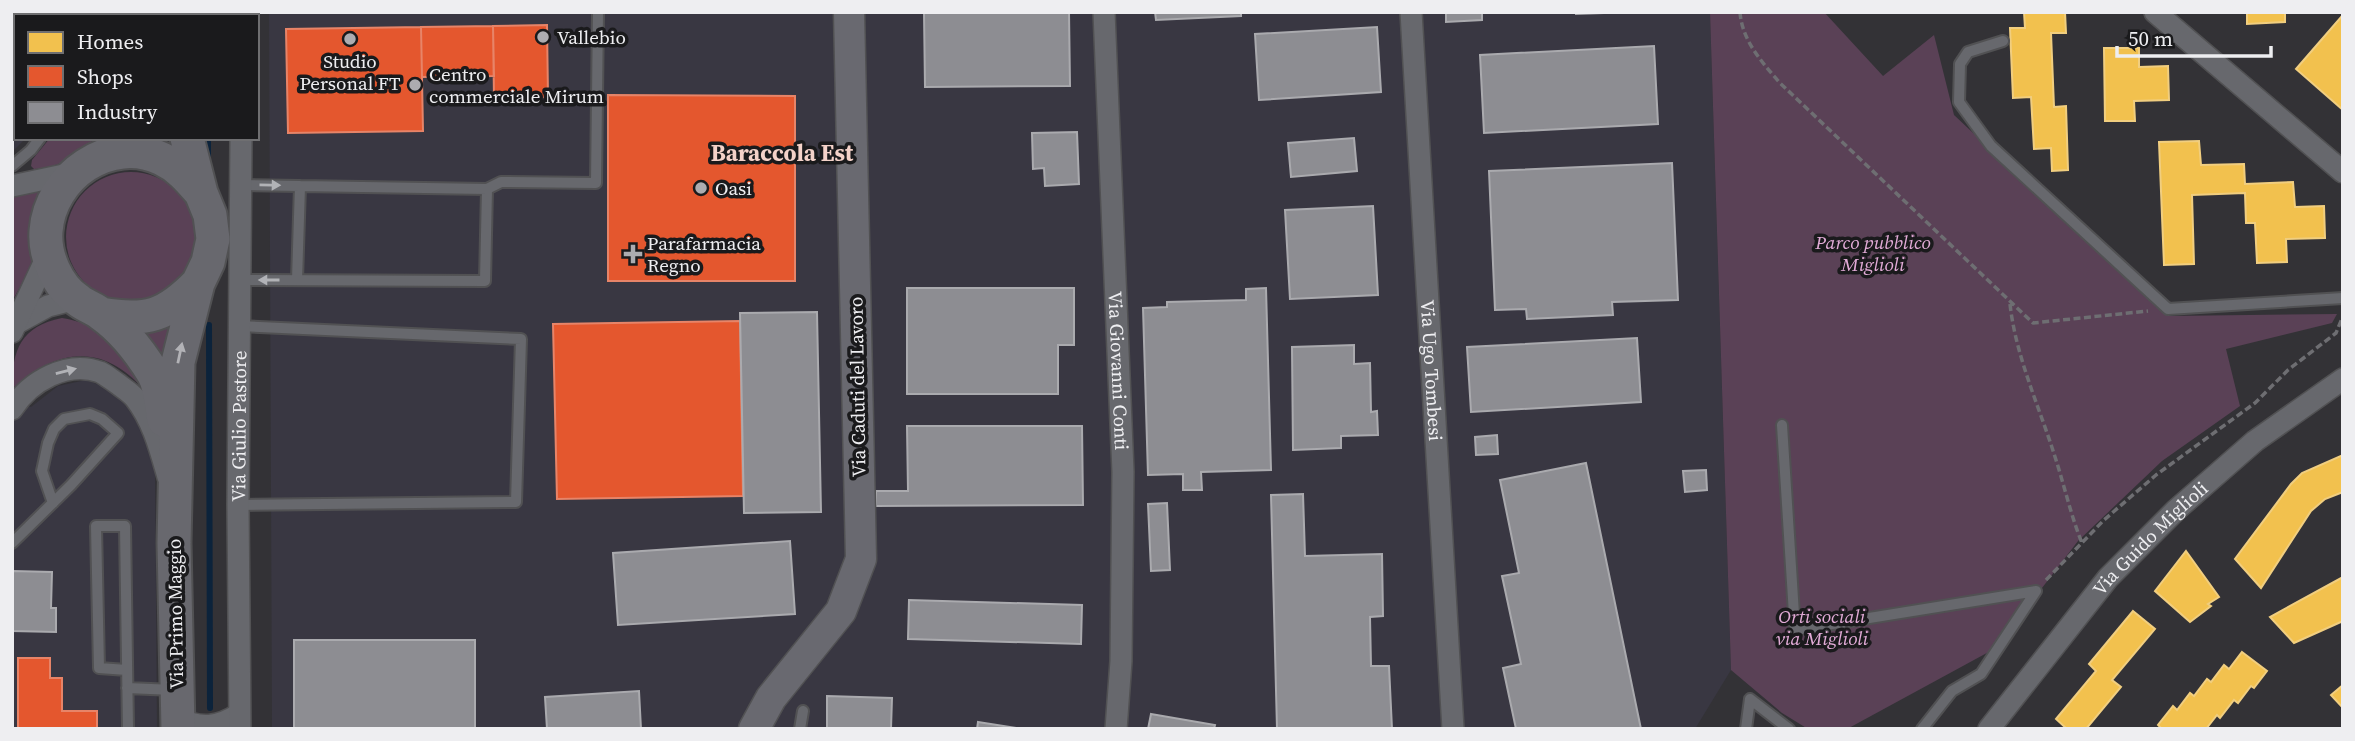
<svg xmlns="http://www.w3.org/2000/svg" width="2355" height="741" font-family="'Source Serif 4',serif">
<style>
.built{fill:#393742}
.green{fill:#5a4156}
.homes{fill:#f2c14e;stroke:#f1ce7f;stroke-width:2}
.shops{fill:#e4572e;stroke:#e78468;stroke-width:2}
.industry{fill:#8d8d92;stroke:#aaaaae;stroke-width:2}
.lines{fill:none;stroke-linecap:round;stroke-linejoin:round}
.stream{stroke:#0c233b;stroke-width:6}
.lane-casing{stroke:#515153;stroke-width:14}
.street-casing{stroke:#515153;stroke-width:24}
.secondary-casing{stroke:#515153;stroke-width:33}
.primary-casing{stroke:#515153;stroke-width:37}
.path{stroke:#6e6e72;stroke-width:3.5;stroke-dasharray:7 3.5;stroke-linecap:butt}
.lane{stroke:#67686d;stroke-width:10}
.street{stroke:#67686d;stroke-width:21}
.secondary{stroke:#696970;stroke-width:30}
.primary{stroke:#68686e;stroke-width:33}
.oneway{fill:#b1b2b6}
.oneway2{fill:#b2b2b6}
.poi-dot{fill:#adacb0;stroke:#1a1a1c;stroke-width:2.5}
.labels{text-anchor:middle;stroke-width:7;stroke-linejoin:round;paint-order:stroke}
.poi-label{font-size:19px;fill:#eeeef1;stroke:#1a1a1c;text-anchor:start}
.park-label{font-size:19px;font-style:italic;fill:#e2abd7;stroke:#1a1a1c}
.street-label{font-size:19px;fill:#eeeef1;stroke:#1a1a1c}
.quarter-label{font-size:23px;font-weight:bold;fill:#f4d2c9;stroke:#1a1a1c}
</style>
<rect width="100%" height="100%" fill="#333236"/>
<path class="built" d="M12,12h111l-2,4h-105v122h10l-14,14z
M269,12h1441l21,658 -36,59h-1423z
M86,380l33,12 22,30 14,38 2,269h-145v-330l19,8 27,-21z"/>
<path class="green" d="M1710,12h114l59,64 51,-41 20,80 214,201 169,-2 -5,9 -106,26 14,57 -78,55 -84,80 -82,107 -149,81h-39l-26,-16 -51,-43z
M50,138h44c-11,17 -40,31 -60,31l-3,-3 1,-6z
M66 237a65 65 0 1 1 130 0a65 65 0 1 1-130 0Z
M44,184l-11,81 -21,36v-105z
M62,318c24,3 48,18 64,35 9,9 15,28 21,40 -28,-33 -61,-48 -103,-27 -12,6 -21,16 -32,22 0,-38 9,-62 50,-70z
M172,326l-2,57 -36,-48 22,-3z"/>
<path class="homes" d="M2024,12h41l1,21h-15l3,74 12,-1 2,64 -16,1 -1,-23 -17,1 -3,-52 -18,1 -3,-70h15z
M2247,12h38v10l-38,2z
M2342,16l1,1v93l-47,-41z
M2104,48h35v19l29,-1 1,34 -35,1 1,20h-30z
M2199,141l2,24 43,-1 1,20 48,-2 2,25 29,-1 1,32 -39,1 1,23 -30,1 -2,-40h-9l-1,-30 -53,2 2,69 -30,1 -5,-123z
M2343,455v37l-18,7 -14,12 -50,77 -26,-29 56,-75 11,-11z
M2186,551l33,46 -11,7 3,2 -21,16 -35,-31z
M2343,577v44l-49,22 -24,-26z
M2133,611l22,18 -43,51 9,7 -35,42h-19l-11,-10 40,-48 -7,-7z
M2242,652l25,19 -13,17 -3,-2 -13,17 -4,-3 -14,18 -3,-3 -11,14h-44l-4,-4 15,-19 4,4 13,-17 4,3 13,-17 4,3 13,-17 5,4z
M2343,685v23l-12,-13z"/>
<path class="shops" d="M12,14l4,2v32l-4,5z
M547,25l1,72 -54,1 -1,-72z
M493,26l1,50 -72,1 -1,-50z
M421,27l2,104 -135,2 -2,-104z
M608,95l187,1v185h-187z
M740,321l3,175 -186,3 -4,-175z
M18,658h32v20h12v33h35v18h-79z"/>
<path class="industry" d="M924,12h145l1,74 -145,1z
M1155,12h86v4l-85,4z
M1446,12h36v8l-36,2z
M1576,12h57l-57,2z
M1377,27l4,65 -122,8 -4,-66z
M1654,46l4,78 -174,9 -4,-78z
M1077,132l2,52 -34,2 -1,-18 -11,1 -1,-36z
M1354,138l3,33 -66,6 -3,-34z
M1672,163l6,137 -66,2 1,13 -86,4 -1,-10 -31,1 -6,-139z
M1373,206l5,89 -88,4 -5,-89z
M907,288h167v57h-16v49h-151z
M1266,288l5,182 -70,2 1,18h-19v-16l-35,1 -5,-167 24,-1v-5l79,-2v-11z
M817,312l4,200 -77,1 -4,-200z
M1637,338l4,64 -170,10 -4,-65z
M1354,345v19l16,-1 1,49 6,-1 1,24 -37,1v12l-48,2 -1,-103z
M907,426h175l1,79 -207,1v-15h32z
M1497,435l1,19 -22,1 -1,-18z
M1586,463l55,266h-125l-13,-61 18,-4 -19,-88 17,-3 -19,-93z
M1706,470l1,20 -22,2 -2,-21z
M1303,494l2,62 77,-2 1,62 -13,1 1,49h18l3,63h-115l-6,-234z
M1167,503l3,67 -19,1 -3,-67z
M790,541l5,73 -177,11 -5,-72z
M13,571l39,1 -1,36h5v24l-44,-1z
M909,600l173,5 -1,39 -173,-5z
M294,640h181v89h-181z
M639,691l2,38h-94l-2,-32z
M827,696l65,2 -1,31h-64z
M1151,714l64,11 -1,4h-66z
M978,722l45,7h-46z"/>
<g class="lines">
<path class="stream" d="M209,16v-4
M208,161v-23
M209,325l1,383"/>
<defs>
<path id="lane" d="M136,16l3,-4
M2003,41l-35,11 -8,12 -1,38 32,44 177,163 175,-11
M12,166l19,-16 9,-12
M241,185l59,1
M487,189l14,-7 95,1 2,-171
M240,280l245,1 2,-92 -187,-3 -3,94
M1782,425l13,205 241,-39
M238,505l278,-3 5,-163 -282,-13
M12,543l59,-58 47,-52 -16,-14 -12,-5 -26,5 -10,10 -6,14 -6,28 11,32
M127,670l-28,-2 -3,-142h29l3,203
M127,688l47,2
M800,729l3,-18
M1746,729l4,-30 39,30
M1922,729l30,-38 29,-17 55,-83"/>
<g id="street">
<path id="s1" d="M1104,12l19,460 -2,189 -5,68"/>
<path id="s2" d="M1411,12l42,717"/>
<path d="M2155,12l188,160"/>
<path d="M242,16v-4"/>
<path d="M12,186l61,-13"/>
<path d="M17,323l31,-17 28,-7"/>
<path d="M12,332l36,-78"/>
<path d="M12,409c18,-28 55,-49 88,-37 6,3 12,8 18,12 6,5 12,8 17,14 18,23 25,51 33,79"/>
<path d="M177,718c23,11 41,10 62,-4"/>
<path id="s3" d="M240,729l-2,-224 3,-367"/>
<path id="s4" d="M1989,729l119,-151 68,-68 79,-69 88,-62"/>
</g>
<path id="secondary" d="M754,729l17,-31 70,-87 20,-52 -12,-547"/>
<path id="primary" d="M163,16l1,-4
M101,314c46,8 65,2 97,-31
M164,420c-3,-14 -3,-34 -11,-47 -13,-21 -32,-45 -52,-59 -7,-6 -16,-8 -23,-14 -21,-14 -34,-45 -32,-69 4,-55 64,-97 116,-72 17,8 27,20 39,34
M178,729l-4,-186 4,-181 20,-79 10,-21 5,-23 -3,-24 -9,-22 -14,-55"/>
</defs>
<use href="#lane" class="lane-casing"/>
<use href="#street" class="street-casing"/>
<use href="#secondary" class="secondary-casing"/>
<use href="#primary" class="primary-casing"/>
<path class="path" d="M1740,12c2,29 22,50 40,71l253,240 115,-12
M2010,304c6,54 30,104 46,156 9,28 15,56 26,83
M2046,580l58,-60 52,-45 99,-72 33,-33 48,-37 7,-17"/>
<use href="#lane" class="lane"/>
<use href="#street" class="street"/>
<use href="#secondary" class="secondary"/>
<use href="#primary" class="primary"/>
</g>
<defs><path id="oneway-solid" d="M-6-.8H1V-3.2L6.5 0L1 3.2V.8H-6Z" transform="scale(1.75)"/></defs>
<g class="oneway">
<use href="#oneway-solid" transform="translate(270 185) rotate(1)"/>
<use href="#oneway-solid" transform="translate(269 280) rotate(-180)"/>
<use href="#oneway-solid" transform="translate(66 371) rotate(-14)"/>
</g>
<use class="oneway2" href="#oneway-solid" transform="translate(180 353) rotate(-78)"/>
<g class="poi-dot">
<circle cx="543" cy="37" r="7"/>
<circle cx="350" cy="39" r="7"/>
<circle cx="415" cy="85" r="7"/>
<circle cx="701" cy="188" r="7"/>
<path d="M629.5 243.5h7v7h7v7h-7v7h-7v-7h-7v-7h7z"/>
</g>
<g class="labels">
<g class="poi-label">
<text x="557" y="44">Vallebio</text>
<text x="350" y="68" text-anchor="middle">Studio<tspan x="350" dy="22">Personal FT</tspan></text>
<text x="429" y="81">Centro<tspan x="429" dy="22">commerciale Mirum</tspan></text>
<text x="715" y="195">Oasi</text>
<text x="647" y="250">Parafarmacia<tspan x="647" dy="22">Regno</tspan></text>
</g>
<g class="park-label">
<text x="1873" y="249">Parco pubblico<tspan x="1873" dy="22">Miglioli</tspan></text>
<text x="1822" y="623">Orti sociali<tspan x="1822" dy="22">via Miglioli</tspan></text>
</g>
<g class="street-label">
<text dy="7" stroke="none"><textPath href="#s2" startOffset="359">Via Ugo Tombesi</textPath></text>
<text dy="7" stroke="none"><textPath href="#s1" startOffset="359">Via Giovanni Conti</textPath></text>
<text transform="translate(857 387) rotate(-91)" y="7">Via Caduti del Lavoro</text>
<text dy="7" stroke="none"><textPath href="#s3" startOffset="303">Via Giulio Pastore</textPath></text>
<text dy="7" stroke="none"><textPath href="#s4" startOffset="250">Via Guido Miglioli</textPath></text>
<text transform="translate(175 614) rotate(-91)" y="7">Via Primo Maggio</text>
</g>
<g class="quarter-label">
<text x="782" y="161">Baraccola Est</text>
</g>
</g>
<rect width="2355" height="741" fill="none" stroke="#eeeef1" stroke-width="28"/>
<rect x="14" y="14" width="245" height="126" fill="#1a1a1c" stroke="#6f6f71" stroke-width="2"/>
<rect x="28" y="32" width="35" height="21" fill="#f2c14e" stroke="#6f6f71" stroke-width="2"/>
<text x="77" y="49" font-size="21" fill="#eeeef1">Homes</text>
<rect x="28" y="66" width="35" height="21" fill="#e4572e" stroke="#6f6f71" stroke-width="2"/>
<text x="77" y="84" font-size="21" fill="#eeeef1">Shops</text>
<rect x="28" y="102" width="35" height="21" fill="#8d8d92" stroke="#6f6f71" stroke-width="2"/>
<text x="77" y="119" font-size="21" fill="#eeeef1">Industry</text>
<path d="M2117 46v10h154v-10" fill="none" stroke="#eeeef1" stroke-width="3.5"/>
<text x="2128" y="46" font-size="21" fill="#eeeef1" stroke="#1a1a1c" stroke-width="5" paint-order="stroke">50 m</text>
</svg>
